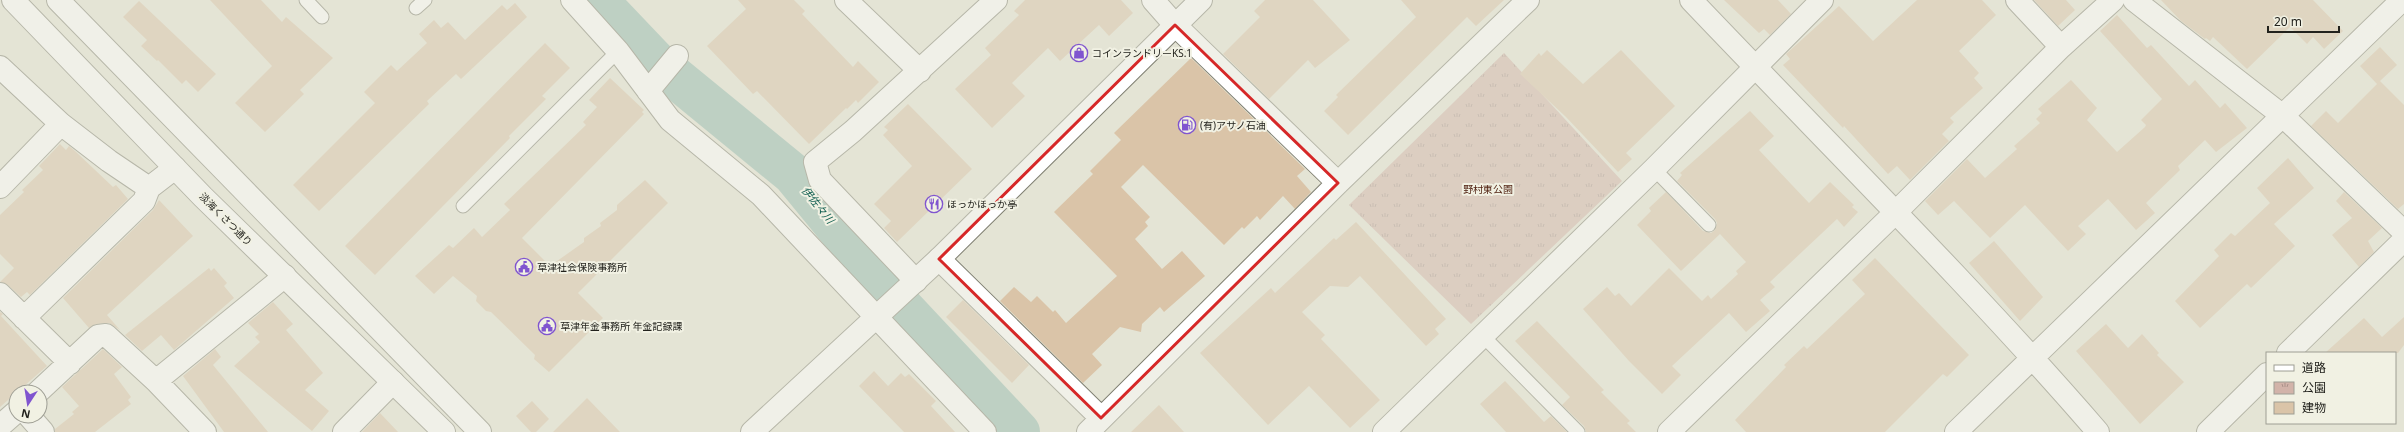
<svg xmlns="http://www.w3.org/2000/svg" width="2404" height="432" font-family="'Noto Sans','Noto Sans JP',sans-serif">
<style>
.park{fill:url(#park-tufts)}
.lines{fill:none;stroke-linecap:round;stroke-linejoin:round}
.river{stroke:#91b9ae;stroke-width:42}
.building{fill:#dac4a8}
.service-casing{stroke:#808073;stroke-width:15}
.minor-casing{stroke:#808073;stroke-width:24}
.tertiary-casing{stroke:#808073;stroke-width:24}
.service{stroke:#fff;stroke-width:13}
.minor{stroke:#fff;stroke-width:22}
.tertiary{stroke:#fff;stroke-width:22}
.marked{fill:none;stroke:#d62828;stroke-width:3;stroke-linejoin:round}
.labels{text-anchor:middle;stroke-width:4;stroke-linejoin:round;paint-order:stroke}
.poi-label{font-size:10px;fill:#22221d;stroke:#f1f1e3;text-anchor:start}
.park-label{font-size:10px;fill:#512212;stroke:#f1f1e3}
.street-label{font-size:10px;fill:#22221d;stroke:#f1f1e3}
.water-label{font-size:11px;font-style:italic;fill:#125f51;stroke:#f1f1e3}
</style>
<defs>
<pattern id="park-tufts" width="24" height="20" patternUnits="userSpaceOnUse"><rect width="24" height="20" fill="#d2b3a9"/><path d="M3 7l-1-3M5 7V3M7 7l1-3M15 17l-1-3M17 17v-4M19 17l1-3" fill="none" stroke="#aa9189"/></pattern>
</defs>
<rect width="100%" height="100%" fill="#e4e4d5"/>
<path class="park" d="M1504,53l118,128 -151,143 -122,-119z"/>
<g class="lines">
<path class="river" d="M597,0l58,61 138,113 110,134 116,124"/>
</g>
<path class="building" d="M210,0h51l21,22 4,-5 47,41 -33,32 4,4 -39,38 -30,-29 37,-37z
M738,0h56l11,11 -3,3 51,53 5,-6 21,21 -21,21 -2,-3 -9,9 -1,-1 -37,36 -52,-53 -4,3 -46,-48 39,-37z
M1025,0h96l12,13 -24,23 -10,-11 -39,36 -12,-13 -36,35 13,13 -33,32 -37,-39 36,-34 -6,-7 34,-33 -5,-4z
M1265,0h48l37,40 -35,28 -7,-8 -39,39 -46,-45 37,-37 -6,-6z
M1401,0h103l-28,26 -9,-9 -119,118 -24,-24 14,-14 -2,-2 80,-78z
M1724,0h54l13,14 -21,21 -6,-6 -5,4z
M1917,0h65l14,15 -37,36 20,22 -5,5 9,10 -33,30 4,4 -12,12 7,7 -39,39 -13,-14 -9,8 -44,-48 -1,2 -60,-63 7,-6 -4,-5 53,-48 34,35z
M2034,0h32l9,10 -17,16z
M2161,0h152l30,31 -19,18 -11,-12 -6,7 -17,-17 -43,42 -34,-32 -3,4 -4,-3 -1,1 -24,-18z
M139,1l77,73 -18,18 -12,-12 -4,4 -24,-24 -1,1 -16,-15 6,-6 -24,-23z
M515,3l12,14 -66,62 -5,-5 -29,27 2,3 -110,107 -26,-26 82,-82 -11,-11 27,-27 6,6 30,-28 -8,-9 15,-14 7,8 7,-6 17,18 37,-35 5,5z
M2117,15l30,33 4,-3 38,41 6,-6 25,28 5,-5 22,25 -31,24 -11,-12 -27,26 2,4 -34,33 9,10 -19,17 -28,-31 -30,27 8,8 -18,17 -43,-46 -35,33 -36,-37 -16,14 -13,-14 42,-42 18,19 32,-29 -3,-3 26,-23 -4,-4 6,-6 -4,-4 33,-29 26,28 -10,12 30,32 28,-25 1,-2 -5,-5 21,-21 -62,-68z
M545,43l25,25 -28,28 4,3 -37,37 1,2 -135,137 -30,-29z
M2380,47l17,18 -17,16 24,24v99l-6,5 -87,-83 15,-15 12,12 39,-39 -17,-18z
M1547,50l36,34 38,-34 54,56 -49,47 6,6 -14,13 -52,-55 -46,-43 19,-21 2,3z
M1191,58l114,111 -8,7 14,16 -16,17 -12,-13 -23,24 -3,-4 -13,13 -2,-2 -18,18 -81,-80 -22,22 29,30 -5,5 3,4 -13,13 27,30 20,-18 23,25 -41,36 -4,-5 -18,17 -1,8 -21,-5 -28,27 10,11 -19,18 -83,-82 14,-14 17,15 6,-6 16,16 2,-2 11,13 51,-47 -63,-64 39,-38 -3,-3 31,-31 -7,-7z
M610,78l34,32 -2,2 2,2 -122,124 28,28 34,-24v-4l17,-12 -1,-3 17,-13v-5l28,-25 23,23 -90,90 25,25 -54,54 -15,-13 1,-4 -44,-43 -5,-1 -10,-10 1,-5 -24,-20 -19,18 -19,-18 34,-31 4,3 21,-20 8,9 28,-27 -6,-6 82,-79 -3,-3 14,-15 -8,-7z
M908,104l64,65 -75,73 -13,-14 7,-7 -17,-17 38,-38 -29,-31 5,-5 -4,-3z
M1750,111l24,25 -15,14 50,53 21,-21 24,23 -2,2 6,5 -14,15 -7,-8 -67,63 5,5 -15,13 10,11 -24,21 -17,-19 -57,53 9,9 -19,19 -33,-33 -46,-52 24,-22 8,9 4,-3 12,13 38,-38 33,33 6,-6 3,4 27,-25 -2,-3 10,-9 -26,-28 -39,37 -44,-46 14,-14 -2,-3 17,-16 37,39 8,2 4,-3 2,-7 -2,-4 -38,-38 5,-6 -2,-2z
M60,144l6,6 3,-4 6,5 38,36 3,-2 12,14 -98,96 -3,-3 -6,5 -13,-12 -8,-3 14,-14 -14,-14v-39l24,-23 -2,-2 21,-20 -4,-4z
M2288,158l26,30 -40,36 21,22 -44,42 -4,-4 -47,44 -25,-27 44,-45 -5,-6 17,-17 4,3 35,-33 -13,-15z
M2344,192l38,36 -14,13 6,11 -15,15 -27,-32 20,-17 -16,-17z
M159,200l34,36 -86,79 13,15 -11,-7 -13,1 -7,4 -26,-30 90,-88z
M1356,222l90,97 -11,10 4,5 -13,12 -66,-70 -12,11 -18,-1 -28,26 23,23 -4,4 59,61 -30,28 -41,-42 -41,39 -68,-72 71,-65 4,5 59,-55 2,2z
M1994,241l49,56 -23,24 -51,-58z
M1875,258l94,97 -22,22 -4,-3 -58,58h-139l-11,-12 51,-53 -2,-2 20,-19 3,3 58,-55 -13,-14z
M209,268l2,3 3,-3 13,15 -3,3 10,12 -60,52 -13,-15 -19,16 -17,-16z
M963,300l66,65 -17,18 -66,-66z
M273,302l20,22 -7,6 37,43 -18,17 24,21 -17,20 -78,-65 26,-24 -5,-5 4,-3 -11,-11z
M0,312l3,2 -2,2 46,50 -47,41z
M2404,317v28l-6,8h-73l39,-35 18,19z
M1537,321l67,69 -3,2 29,29 -3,2 9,9h-50l-2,-6 -22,-21 8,-8 -55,-56z
M2106,324l22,24 14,-14 17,19 -2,2 27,27 -44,42 -64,-73z
M103,349l19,18 -8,7 17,23 -3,3 3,4 -36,28h-40v-3l19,-15 -2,-2 7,-6 -17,-19z
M215,349l6,8 -8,8 55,67h-44l-41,-56z
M874,371l14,15 13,-13 4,4 4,-3 27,27 -5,5 24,26h-51l-45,-46z
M1505,381l39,41 7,-6 16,16h-61l-26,-28z
M587,398l33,34h-67z
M532,401l17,18 -13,13h-5l-15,-16z
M1159,405l25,27h-53z
M380,413l18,19h-36z"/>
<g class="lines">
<defs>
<path id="service" d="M306,0l16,17
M416,8l9,-8
M1654,169l55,56
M463,206l155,-155
M1482,335l96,97"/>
<path id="minor" d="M572,0l46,51 52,69 91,75 224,237
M846,0l74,71
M1153,0l22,25 163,158
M1691,0c136,143 277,282 407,432
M2017,0l44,47
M2134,0l149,116 121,116
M0,67l61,57 48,37 40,27
M648,91l29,-35
M0,187l61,-63
M939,259l162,159
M916,281l-96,-101 -5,-18 38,-31 143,-131
M0,294l70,69
M24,318l120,-117 5,-13 26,-20
M2288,353l116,-113
M156,381l129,-105
M38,392l60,-56 8,-1 50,46 49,51
M29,416l14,16
M0,426l16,-14
M344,432l49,-50
M1088,432l250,-249 190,-183
M1384,432l270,-263 168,-169
M1669,432l228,-221 164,-164 52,-47
M1956,432l446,-432
M2208,432l59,-58"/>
<path id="tertiary" d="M13,0l190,197 241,235
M58,0l422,432
M752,432l187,-173 262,-259"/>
</defs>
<use href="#service" class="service-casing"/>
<use href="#minor" class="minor-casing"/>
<use href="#tertiary" class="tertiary-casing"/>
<use href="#service" class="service"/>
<use href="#minor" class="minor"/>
<use href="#tertiary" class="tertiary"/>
</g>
<path d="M0 0H2404V432H0ZM1175,25l163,158 -237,235 -162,-159z" fill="#e4e4d5" fill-opacity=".55" fill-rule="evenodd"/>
<path class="marked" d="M1175,25l163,158 -237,235 -162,-159z"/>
<defs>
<symbol id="shop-ring" viewBox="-11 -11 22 22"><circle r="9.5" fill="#f1f1e3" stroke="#8055cf" stroke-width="1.5"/><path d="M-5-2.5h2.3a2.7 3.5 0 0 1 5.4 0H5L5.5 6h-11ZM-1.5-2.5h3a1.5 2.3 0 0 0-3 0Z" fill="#8055cf"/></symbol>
<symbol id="fuel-ring" viewBox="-11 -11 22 22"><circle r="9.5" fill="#f1f1e3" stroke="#8055cf" stroke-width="1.5"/><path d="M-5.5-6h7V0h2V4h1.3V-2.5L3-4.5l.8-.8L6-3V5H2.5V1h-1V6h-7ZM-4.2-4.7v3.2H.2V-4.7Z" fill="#8055cf"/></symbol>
<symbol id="restaurant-ring" viewBox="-11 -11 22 22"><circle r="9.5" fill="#f1f1e3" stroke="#8055cf" stroke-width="1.5"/><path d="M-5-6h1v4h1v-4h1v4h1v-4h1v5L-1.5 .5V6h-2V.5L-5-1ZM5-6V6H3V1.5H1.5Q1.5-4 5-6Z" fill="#8055cf"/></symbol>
<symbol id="civic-ring" viewBox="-11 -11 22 22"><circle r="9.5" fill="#f1f1e3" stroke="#8055cf" stroke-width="1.5"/><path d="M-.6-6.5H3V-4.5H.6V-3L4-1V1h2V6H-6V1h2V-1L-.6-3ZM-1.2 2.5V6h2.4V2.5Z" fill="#8055cf"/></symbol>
</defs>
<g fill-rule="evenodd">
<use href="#shop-ring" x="1069" y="43" width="20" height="20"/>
<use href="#fuel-ring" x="1177" y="115" width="20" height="20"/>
<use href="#restaurant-ring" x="924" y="194" width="20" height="20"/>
<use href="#civic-ring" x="514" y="257" width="20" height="20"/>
<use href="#civic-ring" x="537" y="316" width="20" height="20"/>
</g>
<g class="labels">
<g class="poi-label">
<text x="1092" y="57">コインランドリーKS.1</text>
<text x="1200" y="129">(有)アサノ石油</text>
<text x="947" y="208">ほっかほっか亭</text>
<text x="537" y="271">草津社会保険事務所</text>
<text x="560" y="330">草津年金事務所 年金記録課</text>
</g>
<g class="park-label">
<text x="1488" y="193">野村東公園</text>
</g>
<g class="street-label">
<text transform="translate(226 219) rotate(45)" y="4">淡海くさつ通り</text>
</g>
<g class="water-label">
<text transform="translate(818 205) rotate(51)" y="4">伊佐々川</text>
</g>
</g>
<rect x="2266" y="352" width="130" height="72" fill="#f1f1e3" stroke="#9e9e94"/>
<rect x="2274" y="365" width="20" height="6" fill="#ffffff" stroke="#9e9e94"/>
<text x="2302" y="372" font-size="12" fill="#22221d">道路</text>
<rect x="2274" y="382" width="20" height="12" fill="url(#park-tufts)" stroke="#9e9e94"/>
<text x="2302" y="392" font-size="12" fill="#22221d">公園</text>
<rect x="2274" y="402" width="20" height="12" fill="#dac4a8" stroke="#9e9e94"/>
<text x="2302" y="412" font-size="12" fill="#22221d">建物</text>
<g transform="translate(28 404) rotate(192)"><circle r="19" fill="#f1f1e3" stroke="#9e9e94"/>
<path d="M0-3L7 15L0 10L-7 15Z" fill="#8055cf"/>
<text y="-6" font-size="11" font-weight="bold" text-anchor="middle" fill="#22221d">N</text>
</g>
<path d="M2268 26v6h71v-6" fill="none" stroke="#22221d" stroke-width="2"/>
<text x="2274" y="26" font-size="12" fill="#22221d" stroke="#f1f1e3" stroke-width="3" paint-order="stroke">20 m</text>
</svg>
